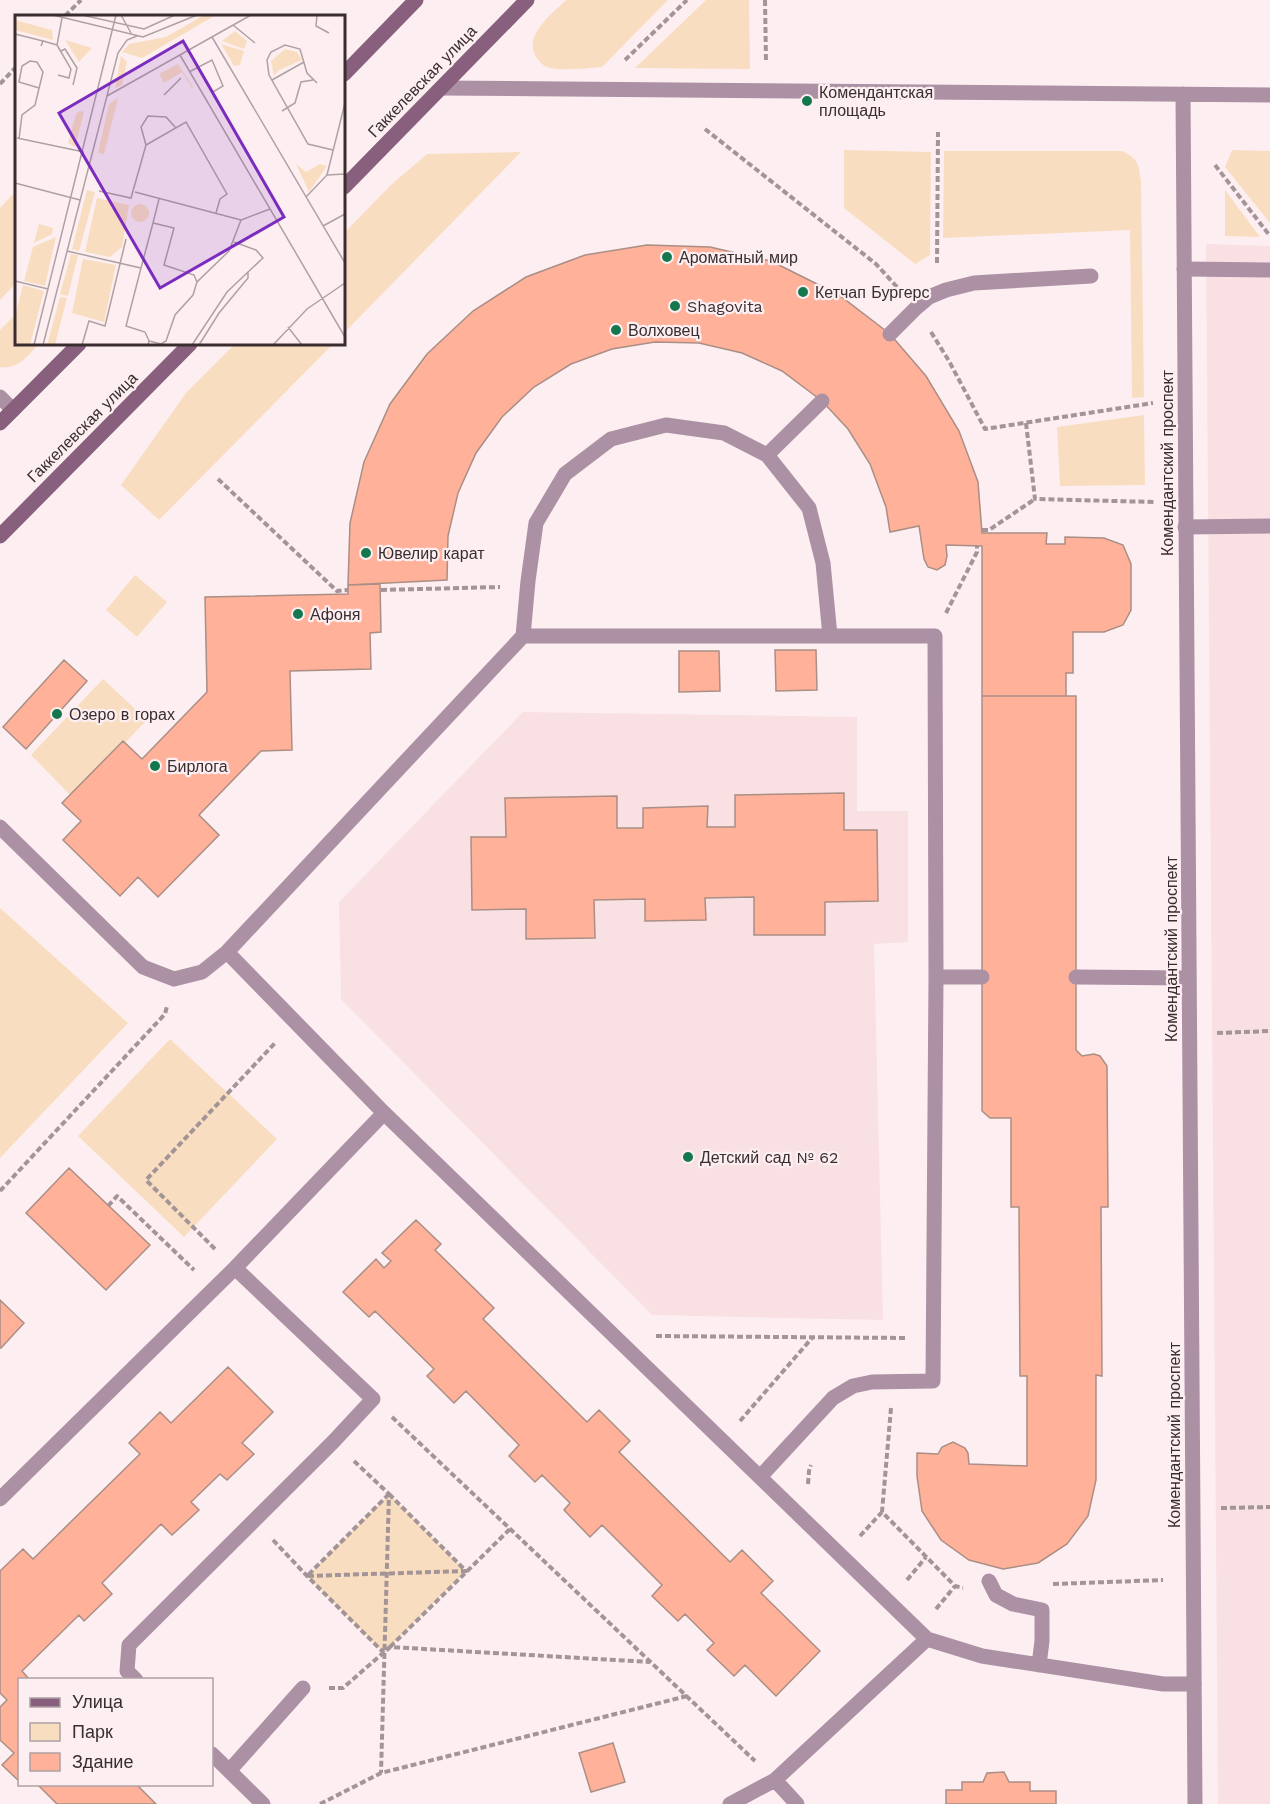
<svg xmlns="http://www.w3.org/2000/svg" width="1270" height="1804" font-family="'Work Sans',sans-serif">
<style>
.built{fill:#f9e0e3}
.green{fill:#f9ddc0}
.building{fill:#ffb199;stroke:#ab8e85;stroke-width:1.5}
.lines{fill:none;stroke-linecap:round;stroke-linejoin:round}
.path{stroke:#a39597;stroke-width:4;stroke-dasharray:6 3;stroke-linecap:butt}
.service{stroke:#ac90a4;stroke-width:15}
.minor{stroke:#ac90a4;stroke-width:15}
.secondary{stroke:#88607d;stroke-width:15}
.poi-dot{fill:#15774e;stroke:#fdeff1;stroke-width:2}
.labels{text-anchor:middle;stroke-width:4.5;stroke-linejoin:round;paint-order:stroke}
.street-label{font-size:16px;fill:#3a2d2f;stroke:#fdeff1}
.poi-label{font-size:16px;fill:#3a2d2f;stroke:#fdeff1;text-anchor:start}
.inset-road{fill:none;stroke:#afa1a3;stroke-width:1.5}
.view{fill:#7b2cbf;fill-opacity:0.15;stroke:#7b2cbf;stroke-width:3}
.inset-edge{fill:none;stroke:#3a2d2f;stroke-width:3}
</style>
<rect width="100%" height="100%" fill="#fdeff1"/>
<path class="built" d="M1206,244l64,2v1558h-52z
M523,712l334,5v94h51v131l-34,2 9,376 -231,-5 -311,-316 -2,-97z"/>
<path class="green" d="M566,0h102l-66,67c-12,1 -41,4 -52,1 -5,-1 -11,-6 -14,-11 -13,-22 16,-43 30,-57z
M706,0h43l1,69 -115,-1z
M844,150l87,2 -1,103 -15,9 -71,-56z
M1232,150l38,1v72l-45,-56z
M944,151h178c17,8 17,14 19,31l3,215 -12,1 -2,-168 -187,8z
M521,152l-177,181v-100l48,-49 35,-30z
M1225,190l35,47 -35,-1z
M16,191v92l-16,17v-92z
M16,314v30h23c-12,12 -21,26 -39,23v-37z
M235,344h98l-174,176 -38,-35 65,-92z
M1144,415l1,70 -85,1 -3,-59z
M135,575l32,27 -30,35 -31,-27z
M103,679l44,41 -75,77 -41,-42z
M0,908l128,115 -128,135z
M170,1039l107,100 -93,98 -106,-101z
M389,1494l77,77 -82,82 -77,-77z"/>
<path class="building" d="M647,245l63,2 61,14 68,34 51,39 36,42 33,55 19,51 4,51h65l-1,11h19v-7l39,1 19,7 8,19v46l-8,15 -19,7h-31v41h-7v23h-84v-150l-36,-1 1,11 -2,9 -8,5 -9,-3 -4,-8 -5,-33 -29,6 -4,-25 -16,-43 -22,-35 -26,-28 -40,-30 -40,-18 -43,-10 -44,-1 -43,7 -41,15 -37,23 -32,30 -26,36 -18,40 -10,43 -1,44 -99,5 2,-62 14,-61 26,-58 37,-50 46,-43 53,-34 59,-22z
M380,584l1,48 -11,1 1,36 -81,2 2,79 -31,1 -62,64 20,20 -61,62 -20,-20 -18,19 -57,-56 18,-19 -19,-18 61,-62 19,18 65,-67 -2,-95 143,-3v-9z
M775,650h41l1,40 -41,1z
M679,651h40l1,40 -41,1z
M64,660l23,21 -61,68 -23,-22z
M982,696h94v354l6,6 12,-2 6,2 7,10 1,141h-7l1,169 -6,-1v105l-8,36 -21,28 -29,19 -35,6 -34,-9 -28,-20 -19,-29 -5,-35v-23l21,1 4,-7 11,-5 12,6 3,5 1,11 58,2v-90h-7l-1,-169h-8v-89h-21l-8,-7z
M844,793v37h33l1,71 -53,1v33h-71v-38l-49,1 1,22 -61,1v-22l-51,1 1,38 -69,1v-30l-54,1 -1,-73h35l-1,-39 112,-2v32h26v-20l65,-2 -1,21h28v-32z
M69,1168l81,77 -44,45 -80,-77z
M416,1220l25,24 -6,6 59,58 -11,11 104,103 12,-12 31,31 -11,11 111,110 12,-12 31,31 -12,12 59,58 -44,45 -31,-31 -11,11 -27,-26 7,-7 -29,-29 -7,7 -26,-25 10,-11 -60,-60 -12,12 -26,-27 6,-7 -28,-28 -7,7 -26,-26 10,-11 -53,-54 -12,12 -27,-27 7,-7 -59,-58 -6,6 -26,-25 33,-33 8,9 7,-7 -9,-8z
M0,1300l24,23 -23,25h-1z
M228,1367l45,45 -31,31 12,11 -27,26 -7,-6 -29,28 8,8 -27,25 -11,-11 -59,59 10,11 -28,27 -5,-6 -57,56 8,9h-10v102l-18,-17 12,-12 -14,-13v-33l7,-7 -7,-7v-122l23,-22 10,10 107,-105 -11,-11 31,-31 11,11z
M613,1743l12,39 -34,10 -12,-39z
M1004,1772l5,10h21v9h26v13h-110v-14h16v-8h21l4,-9z
M37,1784h99l20,20h-99z"/>
<g class="lines">
<path class="path" d="M765,0l1,62
M65,16l16,-16
M625,60l62,-60
M0,84l16,-17
M705,129l171,135 21,23
M1215,165l55,71
M937,263l1,-131
M931,332l18,29 36,68 168,-26
M1026,423l9,76 119,3
M218,479l119,112 11,-1
M982,530h7l46,-31
M381,590l119,-3
M946,613l31,-61v-6
M1217,1033l53,-2
M0,1191l165,-177 2,-8
M108,1206l9,-10 77,74
M215,1249l-69,-69 130,-138
M656,1336l250,2
M891,1408l-9,104 73,74 8,2
M392,1417l363,344
M740,1421l72,-83
M354,1461l35,33 -8,279
M808,1484l1,-13 2,-6
M389,1494l77,77 -159,5z
M1221,1508l49,-1
M860,1536l22,-24
M273,1540l34,36 77,77 6,-6 260,15
M907,1580l19,-23
M1053,1584l110,-4
M936,1609l19,-23
M390,1647l120,-118
M329,1688h14l40,-35
M320,1804l61,-31 306,-77"/>
<path class="service" d="M1184,269l86,1
M890,334l26,-26 13,-11 17,-7 28,-7 117,-7
M0,397l13,13
M767,455l55,-54
M1185,527l85,-1
M523,636l5,-55 8,-58 29,-49 46,-35 55,-14 58,8 43,22 42,53 14,55 7,73
M0,827l143,140 31,12 28,-7 25,-20 296,-316h412l1,341 -3,404 -61,1 -19,4 -20,12 -72,78
M227,952l157,161 543,526
M936,977h46
M1076,977l113,1
M235,1268l149,-155
M0,1499l235,-231 138,131 -40,43 -204,203 -2,26 9,9
M989,1581l7,14 17,9 29,6v31l-3,24
M212,1754l51,50
M229,1771l74,-83
M775,1780l22,24
M730,1804l45,-24 152,-141 55,17 181,28h31"/>
<path class="minor" d="M441,88l829,7
M1183,94l12,1710"/>
<path class="secondary" d="M344,74l72,-74
M344,187l183,-187
M0,423l79,-79
M0,536l190,-192"/>
</g>
<g class="poi-dot">
<circle cx="807" cy="101" r="6"/>
<circle cx="667" cy="257" r="6"/>
<circle cx="803" cy="292" r="6"/>
<circle cx="675" cy="306" r="6"/>
<circle cx="616" cy="330" r="6"/>
<circle cx="366" cy="553" r="6"/>
<circle cx="298" cy="614" r="6"/>
<circle cx="57" cy="714" r="6"/>
<circle cx="155" cy="766" r="6"/>
<circle cx="688" cy="1157" r="6"/>
</g>
<g class="labels">
<g class="street-label">
<text transform="translate(422 81) rotate(-46)" y="6">Гаккелевская улица</text>
<text transform="translate(82 427) rotate(-45)" y="6">Гаккелевская улица</text>
<text transform="translate(1167 463) rotate(-90)" y="6">Комендантский проспект</text>
<text transform="translate(1171 949) rotate(-90)" y="6">Комендантский проспект</text>
<text transform="translate(1174 1435) rotate(-90)" y="6">Комендантский проспект</text>
</g>
<g class="poi-label">
<text x="819" y="98">Комендантская<tspan x="819" dy="18">площадь</tspan></text>
<text x="679" y="263">Ароматный мир</text>
<text x="815" y="298">Кетчап Бургерс</text>
<text x="687" y="312">Shagovita</text>
<text x="628" y="336">Волховец</text>
<text x="378" y="559">Ювелир карат</text>
<text x="310" y="620">Афоня</text>
<text x="69" y="720">Озеро в горах</text>
<text x="167" y="772">Бирлога</text>
<text x="700" y="1163">Детский сад № 62</text>
</g>
</g>
<g transform="translate(15 15)">
<rect width="330" height="330" fill="#fdeff1"/>
<path d="M189,0h12l-74,43 -20,-6 7,-8 37,-7zM0,5l37,10 1,10 -38,-10zM220,16l12,10 -3,8 -22,-8zM50,25l27,8 -13,14zM206,29l23,7 -4,14 -6,1zM270,34l12,3 5,8 -23,10 -5,6 -3,-15zM106,41l6,6 -5,23 -7,3zM163,49l15,23 -1,1 -10,-16 -18,11 -5,-9zM103,83l-14,56 -6,-1 11,-49zM65,96l4,1 -9,35 -7,-4 8,-29zM281,149l10,8 14,-8 7,2 -18,26zM72,175l8,2 -16,59 -7,-2zM82,183l32,7 -7,42 -12,10 -25,-5zM116 198a9 9 0 1 1 18 0a9 9 0 1 1-18 0ZM24,209l14,4 -1,6 -18,9zM41,222l-11,49 -21,-5 9,-34zM56,239l7,1 -10,41 -8,-2zM68,244l33,6 -12,57 -32,-9zM8,270l21,6 -14,54h-15v-28zM45,282l7,1 -12,47h-8z" fill="#f9ddc0"/>
<path class="inset-road" d="M38,0l90,22 54,-22M67,0l62,14 31,-14M106,0l10,18M302,0l-1,11 13,7M218,10l22,18M0,19l28,7M197,22l133,226M26,31l2,-5 14,4M46,36l4,-2 12,19 -4,17M165,40l165,282M174,57l23,-12 11,26 -10,6 -15,-25M43,60l11,3 2,-9 -14,-24 5,-27M257,65l32,-18M302,68l-10,-10 -7,-24 -15,-4 -14,7 -4,8 2,15 39,69 25,6M149,80l17,-17M92,81l144,-81M267,96l13,-8 6,-21 12,-2M2,123l67,14M4,124l3,-24 13,-10 8,-33 -6,-10 -7,-1 -8,5 -3,16 20,6M131,130l-5,-18 7,-11 18,1 10,11M312,160l18,-1M0,168l65,17M84,176l32,7 15,-53 40,-23 41,72 -7,5 -4,14M120,177l106,28M291,182l21,-22 18,-72M138,208l6,-24M308,211l22,-12M52,236l74,17 12,-45 21,5 -10,37 30,10 3,7M126,253l-15,58 19,6 4,9M0,266l33,8M273,312l14,18M19,330l82,-330M28,330l75,-292 9,-13 10,-4M67,330l7,-24 16,5 21,-87M133,330l1,-4 12,3 5,-3 9,-26 18,-20 4,-13 32,-31 12,-31 29,-11M177,330l35,-53 21,-20M184,330l20,-32 29,-35v-6l15,-14 -7,-8 -22,-8M258,330l34,-36 38,-26"/>
<path class="view" d="M168,26l101,176 -124,71 -101,-175z"/>
<rect width="330" height="330" class="inset-edge"/>
</g>
<rect x="18" y="1678" width="195" height="108" fill="#fdeff1" stroke="#afa1a3" stroke-width="1.5"/>
<rect x="30" y="1698" width="30" height="9" fill="#88607d" stroke="#afa1a3" stroke-width="1.5"/>
<text x="72" y="1708" font-size="18" fill="#3a2d2f">Улица</text>
<rect x="30" y="1723" width="30" height="18" fill="#f9ddc0" stroke="#afa1a3" stroke-width="1.5"/>
<text x="72" y="1738" font-size="18" fill="#3a2d2f">Парк</text>
<rect x="30" y="1753" width="30" height="18" fill="#ffb199" stroke="#afa1a3" stroke-width="1.5"/>
<text x="72" y="1768" font-size="18" fill="#3a2d2f">Здание</text>
</svg>
